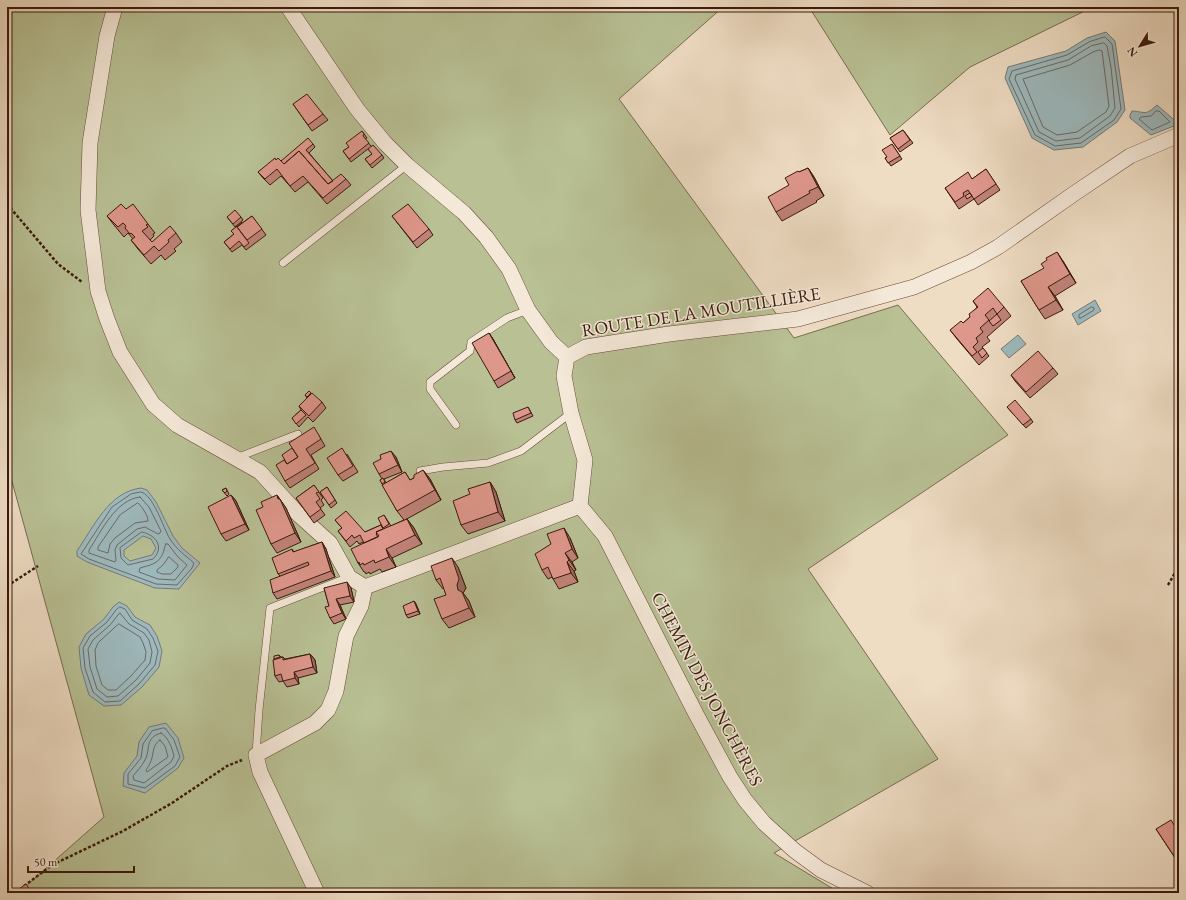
<svg xmlns="http://www.w3.org/2000/svg" width="1186" height="900" font-family="'EB Garamond',serif">
<style>
.green{fill:#b8c094;stroke:#7a6c50}
.water{fill:#9db9bd;stroke:#767976;fill-rule:evenodd}
.lines{fill:none;stroke-linecap:round;stroke-linejoin:round}
.shore{stroke:#6c6964;stroke-width:1}
.lane-casing{stroke:#684a3a;stroke-width:8}
.street-casing{stroke:#684a3a;stroke-width:16}
.path{stroke:#3b190c;stroke-width:2.5;stroke-dasharray:3 2;stroke-linecap:butt}
.lane{stroke:#f4e8d8;stroke-width:7}
.street{stroke:#f4e8d8;stroke-width:15}
.wall{fill:#bf8278;stroke:#3b190c}
.shaded-wall{fill:#9b6a61;stroke:#3b190c}
.building{fill:#de978b;stroke:#3b190c}
.labels{text-anchor:middle;stroke-width:3;stroke-linejoin:round;paint-order:stroke}
.street-label{font-size:18px;fill:#3b190c;stroke:#f4e8d8}
</style>
<rect width="100%" height="100%" fill="#eedcc3"/>
<filter id="stains"><feTurbulence type="fractalNoise" baseFrequency=".005" numOctaves="4"/><feColorMatrix values="0 0 0 0 .2 0 0 0 0 .09 0 0 0 0 .02 0 0 0 .5 -.17"/></filter>
<radialGradient id="worn" r=".72"><stop offset=".6" stop-color="#630" stop-opacity="0"/><stop offset="1" stop-color="#630" stop-opacity=".3"/></radialGradient>
<path class="green" d="M7,7h716l-104,92 175,239 104,-33 110,130 -200,134 130,190 -164,94 66,40h-822l86,-76 -97,-354z
M809,7h284l-123,60 -80,68z"/>
<path class="water" d="M1106,32l9,9 10,69 -8,12 -34,25 -29,3 -22,-12 -27,-60 3,-11 58,-16 21,-13z
M1157,105l22,19 -28,11 -21,-17v-3l2,-4c14,1 13,5 25,-6z
M1095,300l6,11 -23,14 -6,-11z
M1018,335l8,9 -17,14 -8,-9z
M141,488l6,2 9,12 17,34 9,12 18,15 -21,26 -24,-1 -68,-26 -10,-6v-5c17,-25 32,-59 64,-63zM143,536l8,3 5,9 -4,7 -22,6 -6,-5v-6z
M119,602l8,4 8,11 15,8 7,11 5,15 -3,16 -17,20 -21,18 -17,1 -15,-11 -8,-27 -2,-21 7,-13 18,-15 9,-12z
M166,723l12,15 6,20 -6,10 -33,25 -22,-7 1,-13 13,-17 2,-14 10,-15z"/>
<g class="lines">
<path class="shore" d="M1105,37l7,7 9,65 -7,11 -33,23 -26,3 -20,-11 -26,-56 3,-8 55,-16 22,-13z
M1104,43l3,3 4,21 4,41 -5,8 -30,22 -24,3 -17,-9 -24,-53 1,-4 52,-15 23,-14z
M1100,50l2,1 7,55 -3,6 -29,20 -20,3 -14,-8 -20,-48 47,-14 23,-13z
M1156,111h3l11,11 -18,8 -13,-11 2,-2 10,-1z
M1092,307l2,1v2l-13,8h-2v-3z
M141,492c13,3 22,36 29,47 7,11 15,16 24,24l-2,5 -15,17 -21,-1 -67,-25 -8,-5 31,-47 19,-13z
M140,497l9,10 12,24 -1,2 -2,1 -13,-7 -8,2 -20,16 -2,5 1,10 -1,2 -26,-9v-3c12,-18 26,-50 51,-53z
M138,503c4,4 10,12 10,18l-13,2 -20,15 -5,6 -2,9 -10,-3v-3l22,-32z
M142,532c14,3 23,15 11,27l-25,6 -7,-7 -1,-10z
M166,544h2l10,13 9,8 -12,15 -17,-1 -19,-7 1,-4c10,-3 19,-4 23,-15 2,-4 1,-7 3,-9z
M169,557l9,8v2l-7,7h-9l-5,-2v-2l6,-5z
M120,607l5,2 7,11 15,9 6,9 5,13 -3,14 -16,19 -19,17 -15,1 -12,-10 -8,-24 -2,-20 7,-12 17,-14 9,-12z
M120,613l9,11 15,9 5,7 3,12 -2,11 -14,17 -18,16 -11,1 -10,-8 -7,-22 -2,-18 5,-9 17,-15z
M119,624l21,13 3,6 3,9 -1,8 -14,16 -15,14h-8l-6,-5 -6,-19 -1,-16 3,-7z
M163,728h2l9,12 6,17 -5,9 -30,22 -17,-4v-10l13,-16 2,-14 9,-13z
M161,733c8,5 11,15 13,23l-3,6 -27,21 -10,-3 -1,-4c4,-5 9,-10 12,-16 6,-11 -1,-22 16,-27z
M160,740l5,6 3,11 -21,15 -1,-2c2,-3 4,-6 5,-9 3,-8 1,-16 9,-21z"/>
<defs>
<path id="lane" d="M283,263l124,-98
M456,425l-26,-36v-7l40,-31 1,-9 36,-24 21,-8
M236,458l62,-24
M420,471l23,-4 45,-4 33,-12 50,-38
M256,754l3,-44 11,-102 79,-31"/>
<path id="street" d="M115,7l-8,29 -17,107 -2,67 10,81 9,28 13,33 33,52 24,21 83,47 39,43 31,28 19,34 16,10
M288,7l69,102 28,34 22,22 57,48 22,24 23,32 19,41 23,32 16,15
M580,506l25,30 91,178 34,63 15,23 19,23 31,28 26,19 46,23
M317,893l-57,-121 -4,-17 59,-32 13,-13 8,-19 10,-55 15,-30 4,-19 215,-81 5,-46 -14,-47 -7,-37 3,-19 19,-10 83,-13 129,-15 116,-32 57,-25 27,-15 77,-54 55,-37 49,-21"/>
</defs>
<use href="#lane" class="lane-casing"/>
<use href="#street" class="street-casing"/>
<path class="path" d="M7,204l51,60 24,18
M1168,585l11,-19
M7,586l31,-20
M24,886l28,-21 71,-34 49,-28 55,-37 15,-6"/>
<use href="#lane" class="lane"/>
<use href="#street" class="street"/>
</g>
<path class="wall" d="M293,104l30,10 5,6 -16,11z
M903,130l10,13 -13,9 -10,-14z
M362,131l5,7 -2,1 6,7 11,9 2,3 -12,10 -7,-9 7,-5 -4,-5 -17,13 -8,-11 6,-4z
M313,144l2,3 -6,6 24,28 13,-2 5,6 -24,19 -19,-22 -13,10 -14,-16 -11,9 -7,-7 -5,-6 18,-12 5,1z
M892,144l10,15 -11,7 -6,-8 2,-1z
M808,168l6,9 10,19 -8,5 1,1 -35,19 -6,-9 13,-27 10,-13z
M986,169l14,21 -22,15 -4,-6 -15,10 -14,-21 27,-9z
M126,209l22,15 7,9 -2,1 1,2 -4,4 2,2 24,-9 6,9 -8,7 2,2 -11,9 -4,-5 -10,9 -13,-15 -7,-9 2,-1 -5,-6 -4,4 -10,-12 -7,-9z
M252,216l14,19 -20,15 -4,-5 -10,7 -8,-10 10,-8 -3,-3z
M392,216l37,13 4,6 -16,13z
M227,217h14l2,3 -8,7z
M1063,261l13,22 -21,13 8,14 -18,9 -6,-9 -18,-29z
M973,301l31,6 7,9 -24,21 3,4 -8,6 7,9 -10,9 -22,-26 -7,-9 13,-7 7,-6 7,-10z
M489,333l4,6 22,39 -17,10 -4,-7z
M1053,368l5,6 -28,24 -15,-17 -4,-6z
M305,395l17,7 4,6 -13,14 -5,-5 -9,10 -7,-9 9,-8 -2,-4 8,-8z
M528,407l5,9 -16,7 -2,-3z
M1007,407l24,12 2,3 -7,6z
M318,434l7,12 -14,9 8,14 -29,19 -5,-7 -1,-21z
M347,454l11,18 -15,9 -5,-6z
M396,457l6,15 -18,7 2,4 19,-11 5,8 4,-2 9,-8 7,9 11,21 -36,20 2,-1 7,9 8,16 -30,14 4,9 -14,5 -2,-3 -10,5 -1,-2 -3,2 -1,-2h-1l-6,-9 6,-20 -1,-1 -4,2 -2,-3 -7,6 -12,-16 4,-3 -7,-8 30,12 16,-7 3,-10 7,11 13,-6 -7,-9 -17,-31 2,-1 -3,-5z
M490,482l6,10 9,29 -37,13 -7,-9 9,-31z
M314,485l9,13 -2,2 3,5 -4,3 5,7 -11,8 -18,-25z
M327,487l10,16 -6,5 -11,-16z
M226,488l3,6 -2,2 -5,-6z
M231,495l5,6 13,29 -23,11 -5,-7z
M277,495l9,13 15,34 -24,11 -6,-9 -8,-37z
M570,538l8,20 -6,4 4,8 -2,1 4,11 -19,7 -7,-12 -4,2 -6,-9z
M322,542l4,7 9,28 -58,22 -4,-6 7,-17 -2,-2 14,-25 2,3z
M458,567l8,21 -3,5 6,8 6,16 -26,11 -7,-9 4,-24 -2,-7 -1,1 -7,-9z
M324,588h27l3,14 -14,3 6,14 -12,5 -4,-6 -1,-12z
M414,601l2,3 4,10 -12,4 -2,-3z
M310,654l5,6 2,13 -19,5 1,6 -12,3 -4,-6 -4,1 -4,-6 -1,-17 5,-4 2,2h2l2,2z
M1156,829l23,4v31z"/>
<path class="shaded-wall" d="M808,168l6,9 10,19 -6,-9z
M1057,252l6,9 13,22 -6,-9z
M1048,287l7,9 8,14 -7,-10z
M489,333l4,6 22,39 -4,-7z
M391,451l5,6 6,15 -4,-7z
M423,470l7,9 11,21z
M490,482l6,10 9,29 -7,-9z
M231,495l5,6 13,29 -4,-6z
M277,495l9,13 15,34 -6,-9 -17,-34z
M407,519l7,9 8,16 -7,-9z
M564,528l6,10 8,20 -6,-9z
M322,542l4,7 9,28 -4,-6z
M386,549l6,9 4,9 -7,-10z
M565,553l7,9 4,8 -7,-10z
M452,558l6,9 8,21 -3,5 6,8 6,16 -6,-9 -11,-18 -1,-5z
M567,562l7,9 4,11 -7,-9z
M347,582l4,6 3,14 -4,-6z
M336,599l4,6 6,14 -4,-6z
M414,601l2,3 4,10 -2,-3z
M310,654l5,6 2,13 -4,-6z
M294,672l4,6 1,6 -4,-6z"/>
<path class="building" d="M307,94l16,20 -15,11 -15,-21z
M903,130l7,10 -12,9 -8,-11z
M362,131l2,3 -1,2 6,7 -20,16 -6,-8 6,-4 -3,-4z
M308,138l5,6 -7,6 27,31 -5,3 -29,-33 -15,13 -3,-3z
M892,144l8,12 -12,7 -3,-5 2,-1 -5,-7z
M373,145l9,10 -12,10 -5,-6 7,-5 -4,-5z
M299,151l29,33 13,-10 5,5 -23,19 -20,-22 -13,10 -13,-17 -12,10 -7,-7 17,-14 1,2 2,-2 6,6z
M808,168l10,19 -9,4 1,2 -34,19 -8,-15 21,-12 -4,-7 13,-7 1,1z
M986,169l10,15 -22,15 -6,-9 -5,3 1,3 -9,6 -10,-14 23,-16 4,7z
M970,193l2,3 -5,3 -2,-3z
M121,204l5,5 7,-5 15,20 -2,1 2,2 -6,4 10,11 18,-16 6,7 -8,7 1,2 -10,9 -5,-5 -10,9 -13,-15 4,-3 -4,-4 -1,1 -5,-6 1,-2 -3,-3 -5,4 -11,-11z
M408,204l21,25 -16,13 -21,-26z
M235,210l6,7 -8,7 -6,-7z
M252,216l10,13 -15,11 -10,-13z
M242,222v1l-5,4 12,16 -5,4 -5,-6 -9,8 -6,-7 10,-8 -3,-3z
M1057,252l13,22 -22,13 8,13 -17,10 -18,-29 23,-13 -3,-4 6,-4 -1,-2z
M988,288l16,19 -7,7 -4,-6 -8,7 4,5 -9,8 3,4 -7,6 2,4 -5,5 4,5 -5,4 -22,-26 11,-9 2,2 7,-6 -1,-3 9,-7 -5,-6z
M997,314l4,6 -8,6 -4,-5z
M489,333l22,38 -17,10 -22,-38z
M983,348l4,5 -5,5 -4,-6z
M1038,351l15,17 -27,24 -15,-17z
M309,391l2,2 -4,4 -2,-2z
M312,393l10,9 -13,14 -10,-10z
M1015,400l16,19 -8,6 -16,-18z
M528,407l3,6 -16,7 -2,-7z
M301,410l5,5 -10,9 -4,-6z
M314,427l7,12 -15,10 9,14 -30,18 -9,-16 8,-5 3,4 11,-7 -9,-14z
M292,448l6,9 -11,7 -5,-9z
M342,448l11,18 -15,9 -11,-17z
M391,451l7,14 -19,9 -6,-11 8,-4 -1,-4z
M423,470l12,20 -38,21 -15,-26 23,-13 5,8 4,-2v-3z
M383,478l2,4 -3,2 -2,-4z
M490,482l8,30 -37,13 -8,-24 17,-7 -2,-5z
M314,485l5,7 -3,1 4,6 -4,3 5,7 -11,8 -14,-19z
M327,487l8,13 -6,5 -9,-13z
M226,488l1,3 -2,2 -3,-3z
M231,495l14,29 -24,10 -13,-27z
M277,495l1,4h2l15,34 -24,11 -15,-34 7,-3 -2,-5z
M346,511l19,21 16,-7 2,4 -7,3 1,1 -1,1 2,3 -14,6 -4,-8 -6,3 -2,-3 -6,6 -8,-10 4,-3 -7,-8z
M384,515l5,9 -6,4 -5,-10z
M407,519l8,16 -29,14 3,8 -14,6 -1,-3 -10,5 -1,-2 -3,2 -1,-3 -1,1 -7,-14 28,-13 -3,-4z
M564,528l8,21 -7,4 4,7 -2,2 4,11 -18,6 -5,-12 -6,3 -7,-16 16,-10 -4,-10z
M322,542l9,29 -58,22 -3,-13 39,-15 -1,-3 -30,12 -6,-16 20,-9 1,3z
M452,558l7,21 -2,6 1,5 4,2 7,16 -27,11 -8,-20 12,-4 -6,-17 -4,2 -5,-14z
M347,582l3,14 -14,3 6,14 -12,5 -5,-11 4,-1 -5,-18z
M414,601l4,10 -12,4 -3,-9z
M310,654l3,13 -19,5 1,6 -12,3 -2,-7 -6,2 -2,-16 10,-3v3z
M279,655l1,2 -6,2v-3z
M1171,820l8,13v24l-3,2 -20,-30z
M26,884l6,9h-19z"/>
<g class="labels">
<g class="street-label">
<text transform="translate(701 312) rotate(-9)" y="6">ROUTE DE LA MOUTILLIÈRE</text>
<text transform="translate(707 689) rotate(62)" y="6">CHEMIN DES JONCHÈRES</text>
</g>
</g>
<rect width="1186" height="900" fill="none" stroke="#eedcc3" stroke-width="24"/>
<rect x="8" y="8" width="1170" height="884" fill="none" stroke="#3b190c" stroke-width="2"/>
<rect x="12" y="12" width="1162" height="876" fill="none" stroke="#3b190c"/>
<g transform="translate(1140 46) rotate(233)" stroke="#f4e8d8" stroke-width="3" paint-order="stroke">
<path d="M0-3L7 15L0 10L-7 15Z" fill="#3b190c"/>
<text y="-6" font-size="11" font-weight="bold" text-anchor="middle" fill="#3b190c">N</text>
</g>
<path d="M28 866v6h106v-6" fill="none" stroke="#3b190c" stroke-width="2"/>
<text x="34" y="866" font-size="12" fill="#3b190c" stroke="#f4e8d8" stroke-width="3" paint-order="stroke">50 m</text>
<rect width="100%" height="100%" filter="url(#stains)"/>
<rect width="100%" height="100%" fill="url(#worn)"/>
</svg>
